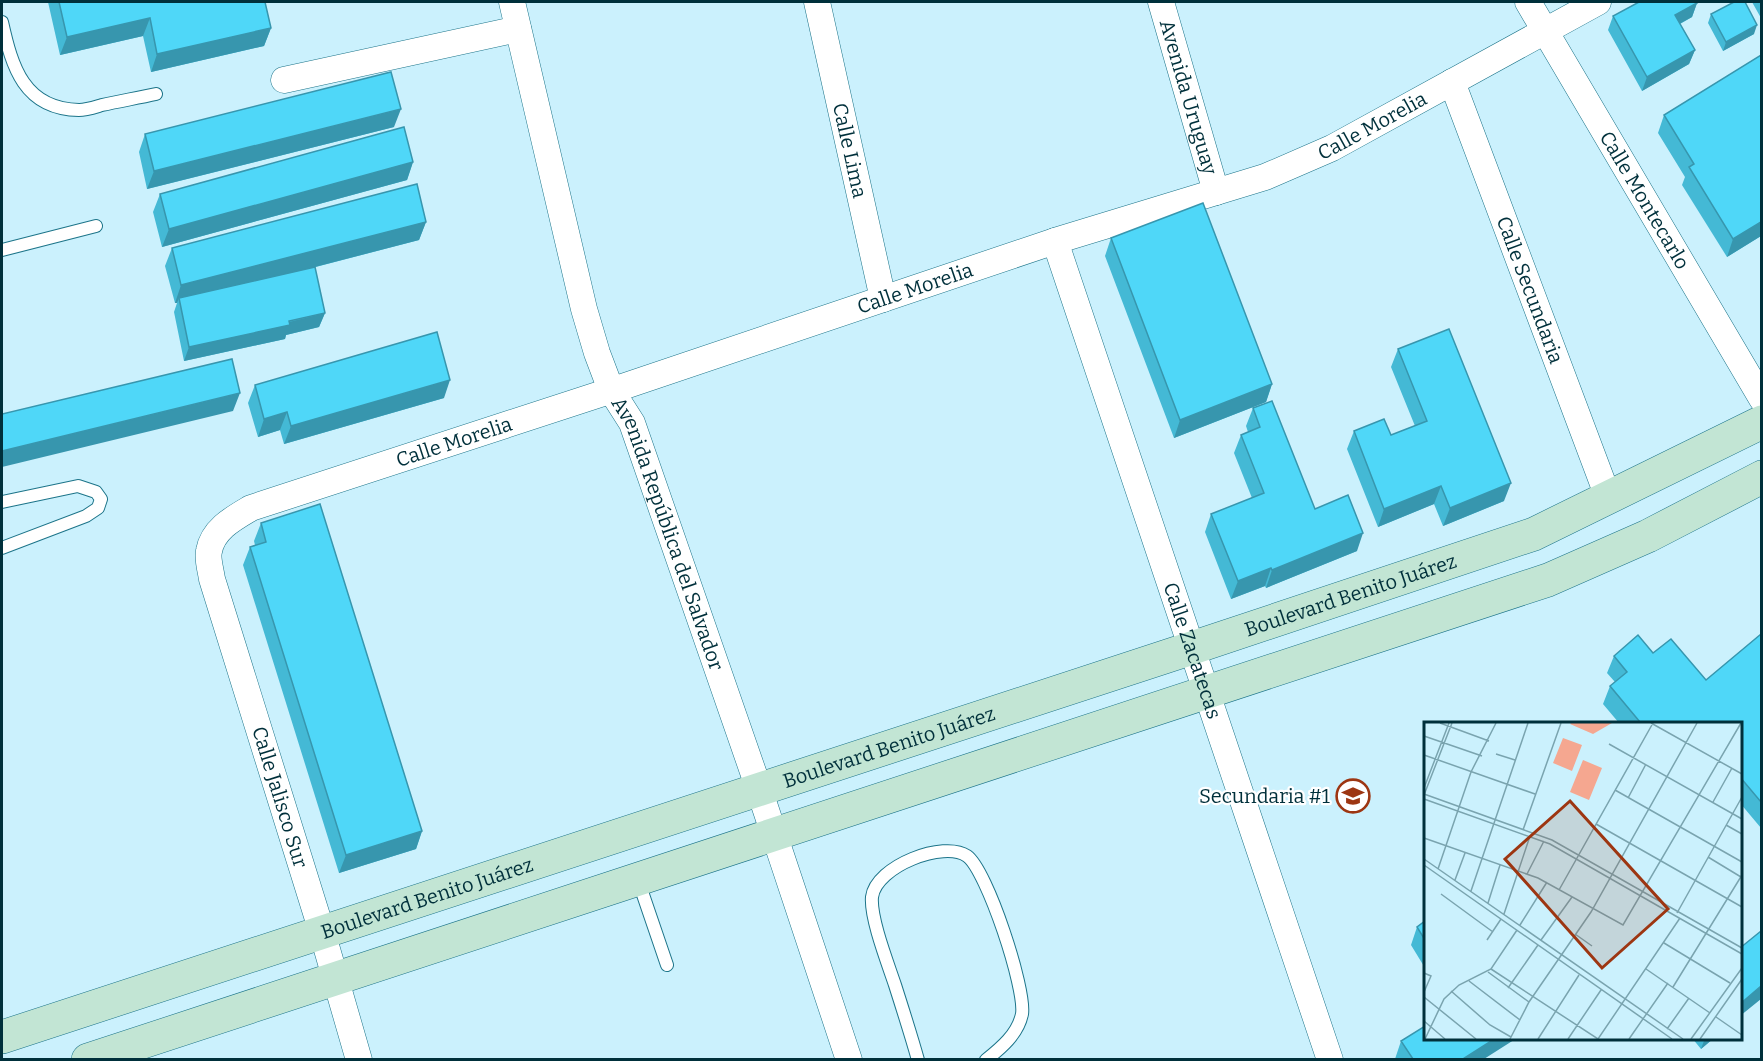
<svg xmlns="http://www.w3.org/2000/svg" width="1763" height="1061" font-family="Bitter,serif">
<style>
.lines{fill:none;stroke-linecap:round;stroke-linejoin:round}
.service-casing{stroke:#1c7489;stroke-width:14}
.minor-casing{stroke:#1c7489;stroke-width:27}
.secondary-casing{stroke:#1c7489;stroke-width:34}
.service{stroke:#fff;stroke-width:12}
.minor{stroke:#fff;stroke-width:26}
.secondary{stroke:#c2e5d4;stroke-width:33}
.wall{fill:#44b9d5}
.shaded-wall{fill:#3796ae}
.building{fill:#4fd7f8;stroke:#3796ae;stroke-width:1.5}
.labels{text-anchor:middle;stroke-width:4.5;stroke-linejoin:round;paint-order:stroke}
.street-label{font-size:20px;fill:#00303b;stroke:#fff}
.poi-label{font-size:20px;fill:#00303b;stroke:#fff;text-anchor:end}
.inset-road{fill:none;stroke:#7aa4af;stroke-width:1.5}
.view{fill:#9d3612;fill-opacity:0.15;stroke:#9d3612;stroke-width:3}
.inset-edge{fill:none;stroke:#00303b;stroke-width:3}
</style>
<rect width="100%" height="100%" fill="#cbf1fd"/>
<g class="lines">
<defs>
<path id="service" d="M2,22c10,45 22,87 77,88 7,0 16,-3 23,-5 18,-4 36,-7 54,-11
M2,250l94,-24
M2,502l76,-16 18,6 5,7 -3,9 -12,8 -84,32
M638,880l29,85
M918,1060c-7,-25 -15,-50 -23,-75 -7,-21 -25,-67 -23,-88 4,-31 72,-57 95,-41 20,14 59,133 55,158 -4,20 -21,34 -36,46"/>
<g id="minor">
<path id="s1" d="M512,2l72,307 13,44 14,37 21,33 127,366 90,271"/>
<path id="s2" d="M817,2l66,297"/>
<path id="s3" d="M1161,2l55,190"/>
<path id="s4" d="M1528,2l234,397"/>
<path d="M284,80l234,-51"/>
<path id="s5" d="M1452,82l156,415"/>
<path id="s6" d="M1055,241l275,819"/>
<path id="s7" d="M359,1060l-37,-128 -110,-353c-1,-8 -5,-20 -3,-28 4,-22 25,-33 42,-43l374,-122 430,-145 210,-64 67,-29 266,-146"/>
</g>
<g id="secondary">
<path id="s8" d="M2,1037l1190,-389 342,-114 228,-112"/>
<path d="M88,1060l1460,-480 100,-44 114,-59"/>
</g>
</defs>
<use href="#service" class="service-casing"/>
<use href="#minor" class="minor-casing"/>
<use href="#secondary" class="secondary-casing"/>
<use href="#service" class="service"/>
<use href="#minor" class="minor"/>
<use href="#secondary" class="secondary"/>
</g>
<path class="wall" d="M48,2h217l6,26 -7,18 -113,26 -8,-36 -83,19z
M1752,2h9v16z
M1697,3l-5,14 -12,7 15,26 -6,14 -47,27 -34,-61 5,-14z
M1711,14l43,20 -31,17 -15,-28z
M1664,115l97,121 -34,21 -45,-72 3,-8 -27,-44z
M394,127l-247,62 -8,-37 6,-18z
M413,162l-6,18 -245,67 -9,-35 7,-18z
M426,222l-7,18 -111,29 17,44 -6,14 -33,8 -1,4 -101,22 -10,-49 3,-9h-2l-10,-37 7,-18z
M1111,238l161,146 -6,18 -92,36 -69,-182z
M1398,349l106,152 -61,25 -9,-22 -56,23 -31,-78 7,-18 37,4 24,-9 -24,-59z
M255,385l189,13 -160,46 -4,-14 -22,7 -10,-34z
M1253,408l62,101 42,42 -91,37 -1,-2 -34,13 -26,-67 6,-18 41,-16 -18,-45 7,-18 7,-3 -2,-6z
M261,523l161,308 -6,18 -77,24 -96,-308 7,-18 5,-2 -1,-4z
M1761,634v194l-21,-25v-80h-121l-16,-19 7,-18 5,-4 -8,-9 7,-17 39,-3 53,27z
M1425,921v47l-14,-23 6,-18z
M1692,1038h22l-13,11z
M1401,1041l83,18h-89z"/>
<path class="shaded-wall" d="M1697,3l-5,14 -22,12 5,-14z
M150,18l-7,18 -83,19 7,-18z
M1757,25l-3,9 -31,17 3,-9z
M271,28l-7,18 -113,26 6,-18z
M1695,50l-6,14 -47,27 5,-14z
M401,109l-7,18 -247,62 7,-18z
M413,162l-6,18 -245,67 7,-18z
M426,222l-7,18 -239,62 -1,-4 -2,5h-2l6,-18z
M1761,222v14l-34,21 6,-18z
M325,313l-6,14 -33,8 -1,4 -101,22 5,-14z
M450,380l-6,18 -160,46 7,-18z
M1272,384l-6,18 -92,36 6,-18z
M240,393l-7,18 -231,56v-16z
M287,412l-7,18 -22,7 6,-18z
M1511,483l-7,18 -61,25 7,-18z
M1441,486l-7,18 -56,23 6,-18z
M1363,533l-6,18 -91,37 6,-18z
M1271,568l-6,18 -34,13 7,-18z
M422,831l-6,18 -77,24 7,-18z
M1761,986v13l-21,17v-12z
M1496,1038h21l-33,21h-21z
M1705,1038h9l-13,11z"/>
<path class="building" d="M59,2h206l6,26 -114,26 -7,-36 -83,19z
M1639,2h57l1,1 -22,12 20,35 -48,27 -34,-61z
M1734,2h11l12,23 -31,17 -15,-28z
M1761,55v167l-28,17 -44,-72 5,-3 -30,-49z
M391,72l10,37 -247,62 -9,-37z
M404,127l9,35 -244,67 -9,-35z
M417,184l9,38 -245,63 -9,-37z
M1203,203l69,181 -92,36 -69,-182z
M315,267l10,46 -36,8 1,4 -101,22 -10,-49z
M1449,329l62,154 -61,25 -9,-22 -57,23 -30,-78 30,-12 7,16 36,-14 -29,-72z
M437,332l13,48 -159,46 -4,-14 -23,7 -9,-34z
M232,359l8,34 -238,58v-37z
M1272,401l43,108 33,-14 15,38 -91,37 -1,-2 -33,13 -27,-67 53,-21 -23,-58 19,-8 -7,-19z
M320,504l102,327 -76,24 -96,-308 16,-5 -5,-19z
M1761,634v168l-21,-25v-54h-102l2,-1 -30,-36 17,-14 -13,-16 24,-21 15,18 18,-14 35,41z
M1425,921v19l-8,-13z
M1761,931v55l-21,18v-56z
M1425,1026v12h71l-33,21h-50l-12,-18z"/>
<defs>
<symbol id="school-ring" viewBox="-11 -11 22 22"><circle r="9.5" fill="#fff" stroke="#9d3612" stroke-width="1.5"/><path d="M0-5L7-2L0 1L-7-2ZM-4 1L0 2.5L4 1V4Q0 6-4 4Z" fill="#9d3612"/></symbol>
</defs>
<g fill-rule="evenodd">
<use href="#school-ring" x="1334" y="777" width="38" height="38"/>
</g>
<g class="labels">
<g class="street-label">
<text dy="7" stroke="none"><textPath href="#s3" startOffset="99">Avenida Uruguay</textPath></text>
<text dy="7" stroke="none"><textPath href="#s7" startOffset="1779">Calle Morelia</textPath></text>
<text dy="7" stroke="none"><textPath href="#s2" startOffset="152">Calle Lima</textPath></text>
<text dy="7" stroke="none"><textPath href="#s4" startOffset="230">Calle Montecarlo</textPath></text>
<text dy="7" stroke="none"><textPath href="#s7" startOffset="1293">Calle Morelia</textPath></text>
<text dy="7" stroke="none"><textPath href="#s5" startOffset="222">Calle Secundaria</textPath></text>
<text dy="7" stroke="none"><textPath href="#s7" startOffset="807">Calle Morelia</textPath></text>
<text dy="7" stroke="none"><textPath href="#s1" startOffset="556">Avenida República del Salvador</textPath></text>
<text dy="7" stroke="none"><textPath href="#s8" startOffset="1419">Boulevard Benito Juárez</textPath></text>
<text dy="7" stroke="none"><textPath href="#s6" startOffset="432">Calle Zacatecas</textPath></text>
<text dy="7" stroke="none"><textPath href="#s8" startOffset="933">Boulevard Benito Juárez</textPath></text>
<text transform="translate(280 797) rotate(73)" y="7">Calle Jalisco Sur</text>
<text dy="7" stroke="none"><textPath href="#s8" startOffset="447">Boulevard Benito Juárez</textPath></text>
</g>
<g class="poi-label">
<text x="1330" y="803">Secundaria #1</text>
</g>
</g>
<g transform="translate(1424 722)">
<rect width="318" height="318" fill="#cbf1fd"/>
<path d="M188,1l-19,11 -23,-10 1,-1zM139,16l19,7 -10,26 -19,-8zM159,38l19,8 -13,32 -19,-8z" fill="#f5a790"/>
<path class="inset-road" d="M16,1l49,18M227,1l91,51M0,14l58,20M185,22l133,75M72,32l19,6M0,33l111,39M0,66l25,-65M191,68l127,72M0,72l128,46 190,108M0,73l28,-72M204,76l18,-34M0,77l126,45 192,110M289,80l19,-34M172,102l146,83M302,103l16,9M99,108l38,-107M0,116l114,40 85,47 118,-202M284,135l33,20M0,137l259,180M0,143l248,174M14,147l33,-97 25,-49M103,152l17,-33M31,158l10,-27M135,168l94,-167M47,169l57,-168M17,172l52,38M64,181l12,-38M253,191l65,-116M80,192l26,-78M96,203l27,-43M151,212l17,12M63,218l14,-21M117,218l31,-43M240,221l66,40M67,247l107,70 82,-121M222,247l64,44M64,250l41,30M0,251l7,3 -7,16M45,259l51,39M249,265l69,-112M84,266l30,-43M27,269l39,34 21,12M0,275l52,42M292,295l26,18M0,299l21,18M243,307l22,-31M1,317l19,-40 15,-14 32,-16 26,-39M86,317l19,-37 62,-90 106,-189M114,317l41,-64M144,317l33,-49M205,317l39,-56M267,317l51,-71M276,317l42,-60"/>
<path class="view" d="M146,79l98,108 -66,59 -97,-109z"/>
<rect width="318" height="318" class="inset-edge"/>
</g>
<rect width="1763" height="1061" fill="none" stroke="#00303b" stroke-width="6"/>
</svg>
